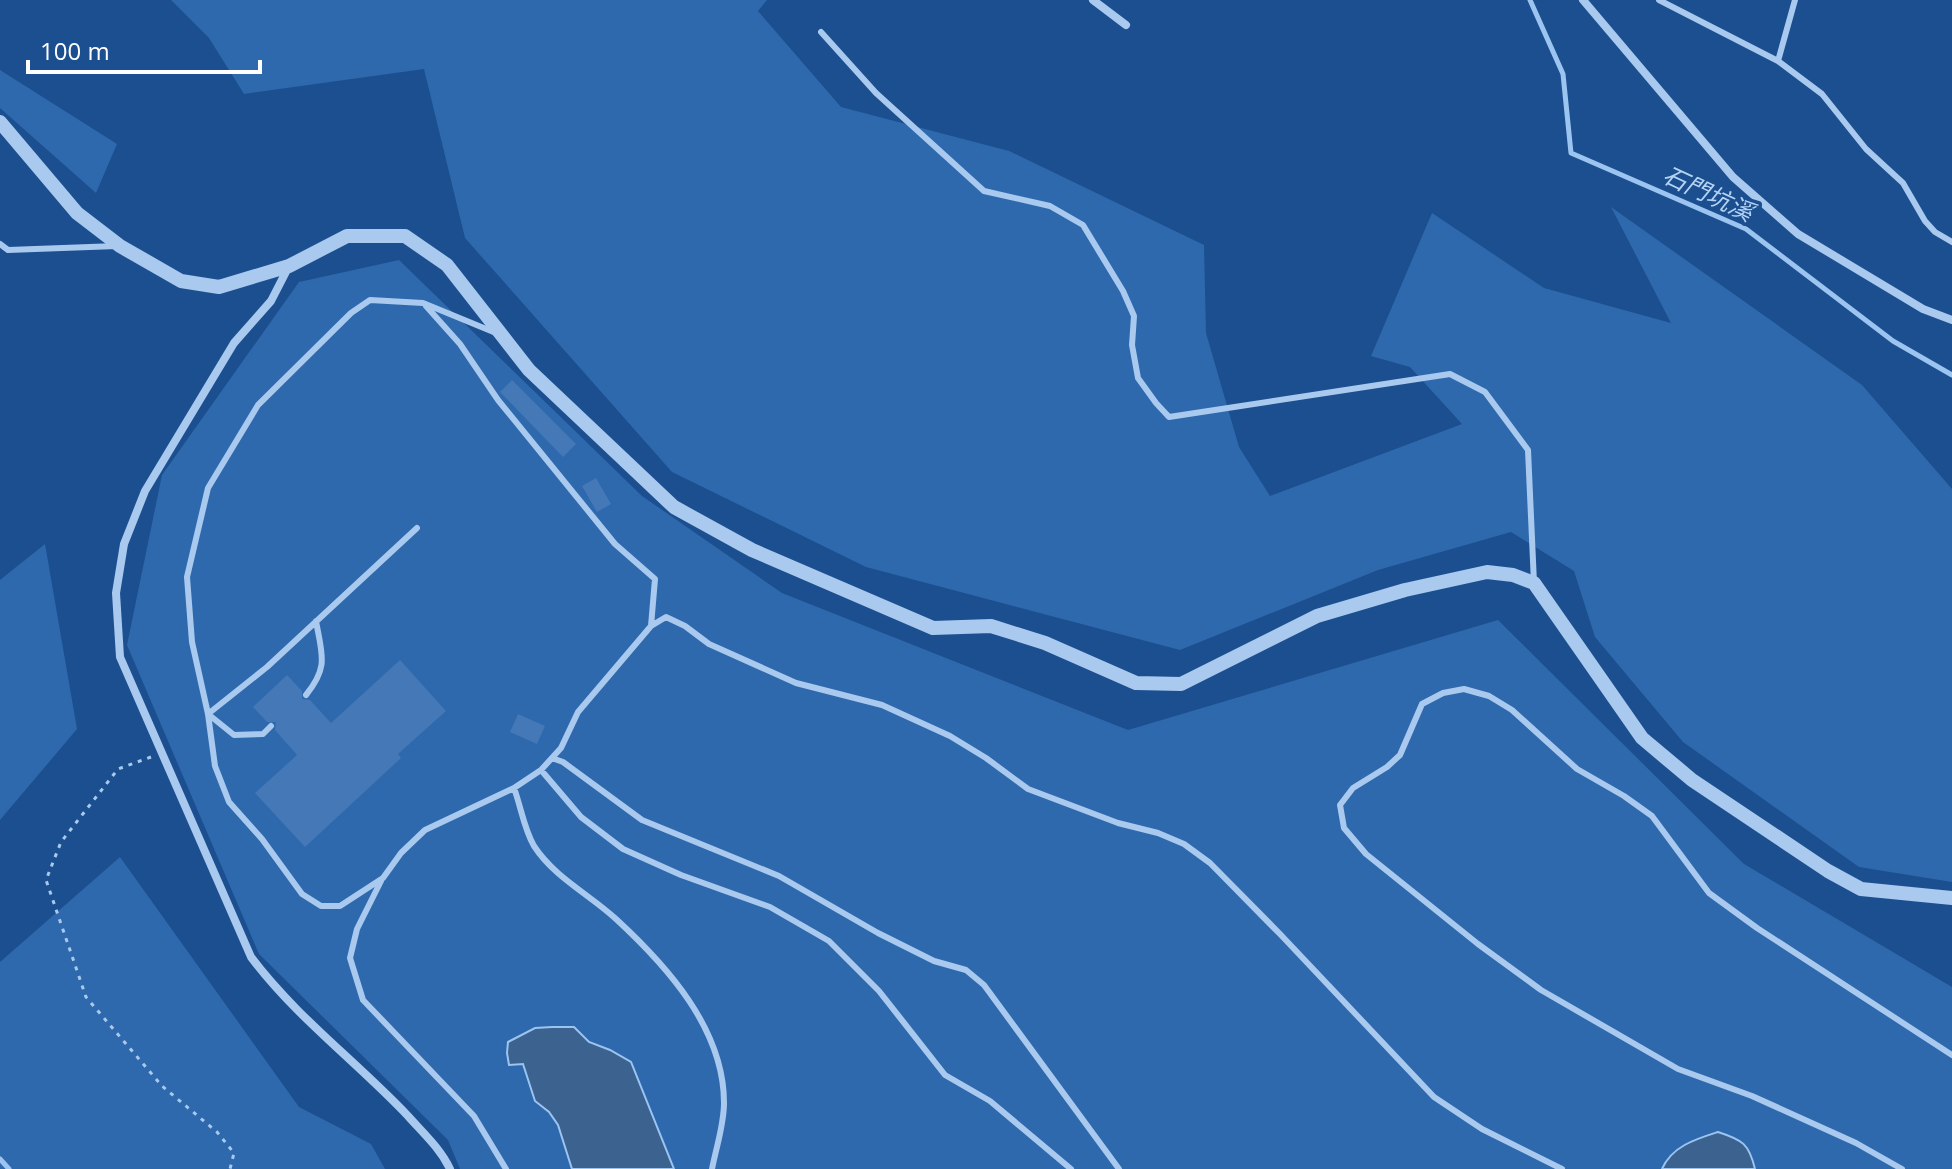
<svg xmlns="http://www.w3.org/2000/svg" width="1952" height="1169" font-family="'Open Sans','Noto Sans TC',sans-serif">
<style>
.green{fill:#2e69ad}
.water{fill:#3c6290;stroke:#9cc4f0;stroke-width:2}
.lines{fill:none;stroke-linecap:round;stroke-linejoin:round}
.stream{stroke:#9cc4f0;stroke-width:5}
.building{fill:#4478b7}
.path{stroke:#a9c9ee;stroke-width:3;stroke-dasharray:4 6;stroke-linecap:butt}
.service{stroke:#a9c9ee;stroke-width:6}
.minor{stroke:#a9c9ee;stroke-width:8}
.tertiary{stroke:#a9c9ee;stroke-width:14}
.labels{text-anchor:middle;stroke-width:7;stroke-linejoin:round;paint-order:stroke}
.water-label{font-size:24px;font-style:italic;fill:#b5d3f5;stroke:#1b4f8f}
</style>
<rect width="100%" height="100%" fill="#1b4f8f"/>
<path class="green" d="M171,0h596l-9,11 83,96 168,44 195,94 2,88 33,114 31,49 192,-72 -52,-57 -39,-11 61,-143 112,75 127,35 -60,-116 251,178 90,104v393l-93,-15 -176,-125 -88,-105 -21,-66 -63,-39 -133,38 -198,80 -314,-83 -194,-95 -207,-234 -41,-169 -180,25 -35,-56z
M0,70l117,74 -21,49 -96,-85z
M399,260l243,236 140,97 346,137 370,-110 246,244 208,123v182h-1492l-12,-29 -189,-186 -132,-309 35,-170 137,-193z
M45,544l32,185 -77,91v-240z
M120,857l179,250 72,37 14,25h-385v-207z"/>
<path class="water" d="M552,1027h22l15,15 21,8 21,12 43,107h-102l-14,-44 -9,-13 -14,-11 -12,-37 -14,1 -2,-12 1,-11 27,-14z
M1718,1132c25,8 31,12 37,37h-93c10,-23 34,-30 56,-37z"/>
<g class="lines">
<path class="stream" d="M1530,0l33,74 8,79 175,76 147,112 59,34
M0,1159l9,10"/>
</g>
<path class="building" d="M512,380l64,64 -13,13 -63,-65z
M596,478l15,26 -14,8 -15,-26z
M400,660l46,51 -48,43 3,4 -96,89 -50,-54 42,-38 -22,-25 1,-8h-9l-14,-15 34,-32 15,16v8l8,1 21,23z
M518,714l27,12 -8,18 -27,-12z"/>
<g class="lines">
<path class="path" d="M151,757l-33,12 -57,73 -15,38 40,117 76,89 55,46 17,21 -4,16"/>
<path class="service" d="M1659,0l119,61 44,33 44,55 37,34 22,38 10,11 17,10
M821,32l55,61 108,98 66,15 33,19 40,66 11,25 -2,29 6,33 18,25 13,14 281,-43 35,18 43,58 6,133
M1778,61l17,-61
M0,244l8,6 109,-4
M426,306l34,38 38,56 117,144 40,35 -4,47
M496,333l-73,-30 -53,-3 -19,13 -93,92 -50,83 -21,89 5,65 16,72 7,52 14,36 33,37 40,55 19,12h19l43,-28 18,-25 24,-23 89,-42 27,-18 20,-22 17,-36 73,-86 15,-9 19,9 24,18 87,39 86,22 68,31 36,22 42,31 90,34 40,10 26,11 26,19 70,71 154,163 48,32 80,40
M306,695c23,-28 16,-40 10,-74
M271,726l-8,8 -29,1 -26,-21 59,-47 150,-139
M552,758l11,4 79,58 137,56 99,57 56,28 32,9 18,15 135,184
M541,770l40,47 42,32 58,26 89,32 59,34 50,50 66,84 45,26 81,68
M514,788c7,19 10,41 20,58 21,32 55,48 82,73 51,47 108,110 108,184 0,22 -8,45 -12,66
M381,881l-24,48 -7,29 13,42 111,116 32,53
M1902,1169l-46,-26 -104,-47 -74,-27 -137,-79 -63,-46 -112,-90 -22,-26 -4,-23 13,-17 34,-21 13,-12 22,-51 21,-11 21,-4 25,7 23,14 65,59 47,27 28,20 57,77 48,35 195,127"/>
<path class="minor" d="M1093,0l33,25
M1583,0l150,177 65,57 125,75 29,11
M289,266l-18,35 -37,42 -89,148 -21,53 -8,49 4,64 131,300c45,60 106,105 157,159 15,17 32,32 42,53"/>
<path class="tertiary" d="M0,122l77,91 43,33 61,35 38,6 70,-21 58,-30h58l42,29 82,105 145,137 78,43 181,78 58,-2 54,17 91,40 45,1 136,-68 88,-26 82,-18 26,3 21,8 108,155 50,42 136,91 33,18 91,9"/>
</g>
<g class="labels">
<g class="water-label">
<text transform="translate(1708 194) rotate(25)" y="8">石門坑溪</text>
</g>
</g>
<path d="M28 60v12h232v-12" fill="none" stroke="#ffffff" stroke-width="4"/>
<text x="40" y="60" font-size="24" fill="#ffffff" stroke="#1b4f8f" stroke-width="6" paint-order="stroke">100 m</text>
</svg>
